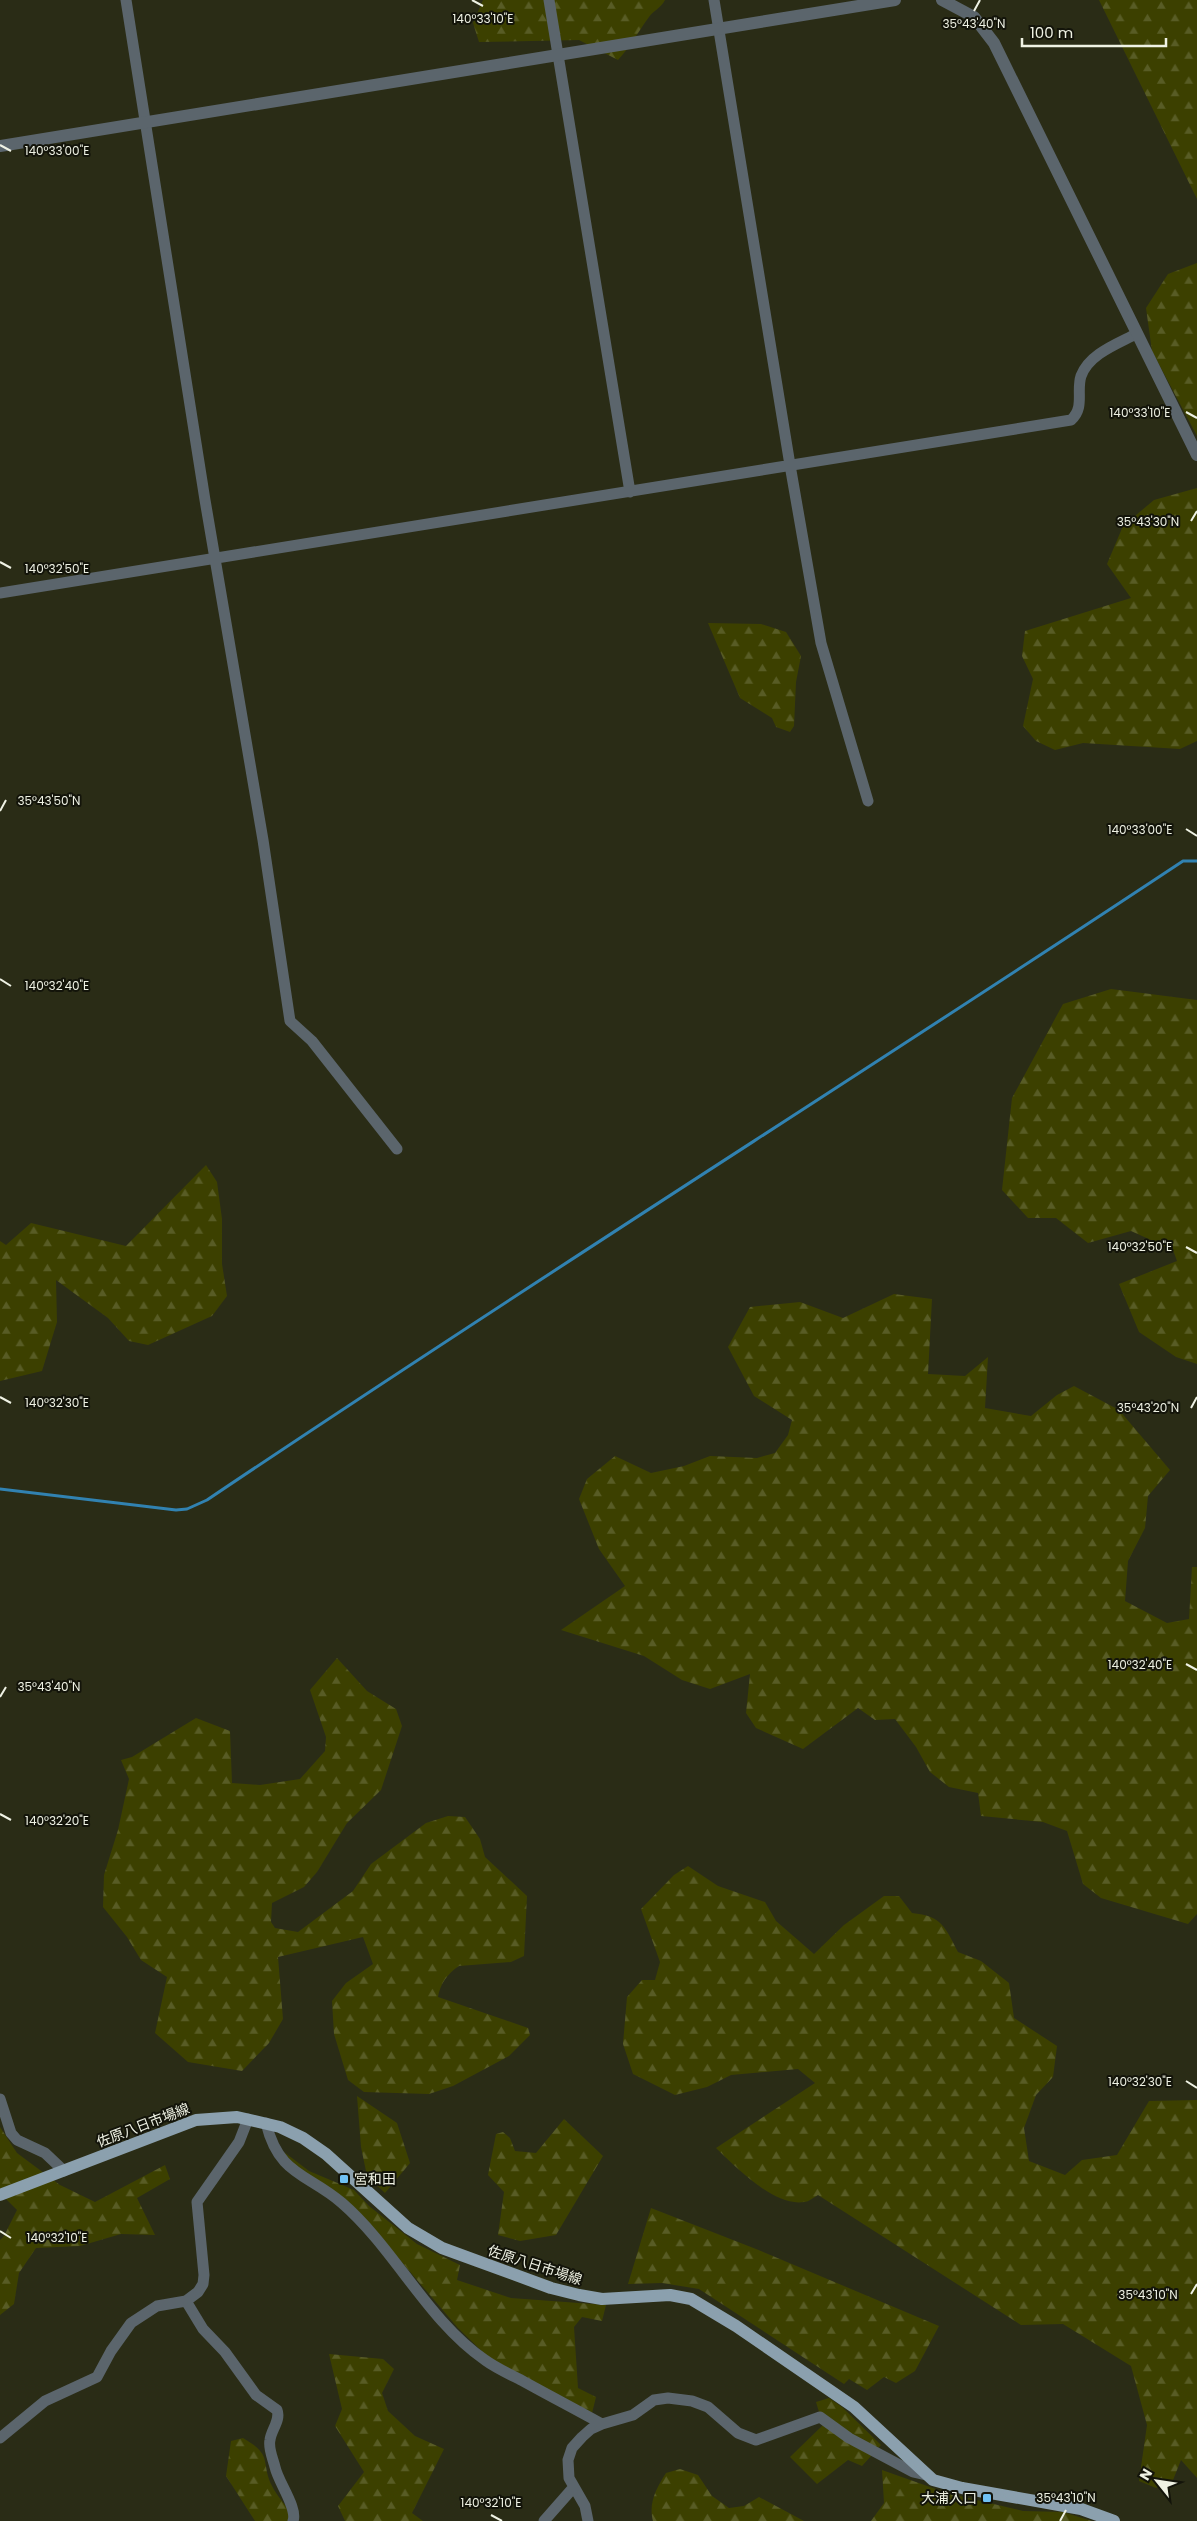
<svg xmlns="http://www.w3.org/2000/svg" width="1197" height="2521" font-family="Poppins,'Noto Sans JP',sans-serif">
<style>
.forest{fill:url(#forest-firs)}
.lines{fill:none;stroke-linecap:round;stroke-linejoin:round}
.stream{stroke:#3182b1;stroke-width:3}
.minor{stroke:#5b656c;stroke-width:11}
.tertiary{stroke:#5b656c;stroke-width:12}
.primary{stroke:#8ba0ae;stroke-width:12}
.ticks{fill:none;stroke:#eff2e4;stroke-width:2}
.poi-dot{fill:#70c1f4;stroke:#13140a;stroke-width:2}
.labels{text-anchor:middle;stroke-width:4;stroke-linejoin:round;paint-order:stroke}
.street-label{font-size:14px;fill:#eff2e4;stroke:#13140a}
.poi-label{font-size:14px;fill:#eff2e4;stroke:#13140a;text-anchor:start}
.ticks-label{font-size:12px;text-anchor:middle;fill:#eff2e4;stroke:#13140a;stroke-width:4;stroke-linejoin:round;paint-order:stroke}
</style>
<defs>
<pattern id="forest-firs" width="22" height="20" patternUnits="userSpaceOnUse" patternTransform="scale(1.25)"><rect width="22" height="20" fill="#3c4000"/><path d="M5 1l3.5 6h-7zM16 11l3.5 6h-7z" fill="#585c25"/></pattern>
</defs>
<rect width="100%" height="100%" fill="#2a2c16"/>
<path class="forest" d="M483,0h182c-4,8 -11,10 -16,17 -11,15 -19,30 -31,43l-39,-20 -100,2 -6,-19z
M1099,0h98v199z
M1197,263v173l-45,-85 -6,-43 22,-34z
M1197,488v253l-17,8 -97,-6 -28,7 -19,-9 -13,-15 10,-47 -11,-23 3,-25 106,-33 -24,-34 16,-38 31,-26z
M708,623l53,1 25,8 15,24 -5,26 -2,44 -4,6 -14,-5 -4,-9 -32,-20z
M1111,989l86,11v364l-21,-7 -37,-25 -20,-48 58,-23 -4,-11 -42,-19 -43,12 -32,-25h-28l-26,-28 10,-92 51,-94z
M206,1165l11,17 5,37v45l5,32 -15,20 -64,29 -19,-4 -21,-23 -52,-38 1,42 -15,49 -42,10v-140l6,4 25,-22 95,23z
M894,1294l38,5 -4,75 37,2 23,-19 -3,51 46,8 26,-21 17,-9 45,24 51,60 -22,26 -3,32 -17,33 -3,40 42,22 22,-4 3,-52h5v347l-9,10 -87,-26 -18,-14 -16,-53 -24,-9 -62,-6 -3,-23 -29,-6 -19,-15 -14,-25 -21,-28 -20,1 -17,-12 -55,41 -47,-21 -10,-15 4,-39 -40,15 -28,-9 -38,-24 -83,-26 64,-44 -26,-37 -20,-50 8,-20 28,-23 36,17 33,-7 26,-10 47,2 18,-5 13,-18 4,-15 -38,-24 -26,-49 22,-40 50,-5 43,16z
M337,1658l30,33 29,18 6,17 -21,64 -34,33 -30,49 -13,15 -32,16 -1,19 4,6 23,4 55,-41 18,-27 55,-41 22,-7 17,1 15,22 5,18 42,39 -3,60 -13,6 -52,4c-11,7 -19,18 -21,31l90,31 2,7 -21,21 -56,30 -24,8 -65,-2 -16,-12 -14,-46 -2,-33 14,-18 27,-19 -10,-27 -85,20 5,62 -14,24 -27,28 -54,-9 -33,-29 12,-56 -26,-17 -14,-23 -24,-30 1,-32 14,-45 11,-51 -8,-19 11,-3 64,-39 34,13 2,52 28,2 40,-6 25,-28 1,-14 -16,-47z
M688,1866l30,20 47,16 11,19 38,33 30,-29 40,-29h15l13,17c30,3 33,14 46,39l23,9 28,22 5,35 43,28 -4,31 -17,18 -12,33 5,33 36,14 17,-15 35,-5 32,-54 48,-1v378l-16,-18 -8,20 -17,8 -17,-7 8,-56 -16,-59 -68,-42 -42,1 -203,-130c-4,2 -9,7 -14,7 -30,5 -68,-35 -88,-54l99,-65 -17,-14 -67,6 -24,12 -32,8 -42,-21 -10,-30 4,-47 15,-17h13l5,-18 -19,-53 33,-34z
M357,2096l40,27 13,40 -25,30 -18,-17 -6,-29z
M564,2119l39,37 -47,79 -36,6 -22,-6 6,-43 -16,-17 8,-41 7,-2 7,6 5,13 21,2z
M0,2127l17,26 43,32 35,17 70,-37 5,14 -33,19 18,37 -34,-1 -41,12 -44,2 -17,25 -5,31 -14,11v-75l4,-4 13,-26 -17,-17z
M284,2152l25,19 45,19 15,16 48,38 43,21 -3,15 54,18 95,7 -4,16 -20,-4 -8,10 4,61 18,9 -4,16 -102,-54 -32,-31 -75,-88 -83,-67z
M651,2208l105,41 183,77 -24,45 -19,12 -12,-6 -17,13 -18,-11 -5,5 -145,-95 -37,-6 -34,1z
M329,2354l54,5 11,10 -12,24 6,18 27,25 29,13 -32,64 11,8h-78l-7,-15 26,-34 -29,-46 7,-17z
M829,2398l13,9 39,38 -19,21 -14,-6 -31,24 -27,-27 33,-32 -7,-23z
M243,2438c31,18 17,23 29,48 6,12 18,24 26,35h-43l-29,-45 5,-35z
M680,2469l18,6 14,21 17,12 15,-2 15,-9 45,24h-151c-5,-18 4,-34 13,-48z
M882,2470l65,23 76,18 40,1 29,9h-221l13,-18z"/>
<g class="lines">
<path class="stream" d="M0,1489l176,21 11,-1 20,-9c322,-217 652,-424 976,-639h14"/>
<path class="minor" d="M126,0l79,500 58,340 27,181 22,20 85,108
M549,0l81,492
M714,0l76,465 31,178 47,158
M0,593l1071,-173c14,-12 5,-29 10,-44 8,-22 36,-32 55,-42
M0,2099l11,34 6,7 28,13 19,18
M266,2123c13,53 41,50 76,80 53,46 85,117 143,157 11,8 24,14 36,20 27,15 54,29 81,44
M186,2301l17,28 22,23 31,43 21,15c4,10 -6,20 -7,30 -2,8 3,19 5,27 3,15 23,41 18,54
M0,2438l45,-37 52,-24 14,-26 20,-28 26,-17 29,-5 12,-9 5,-8 1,-9 -7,-73 42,-60 9,-23
M544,2521l29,-33
M588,2521l-3,-15 -16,-28 -1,-18 4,-12 10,-11 9,-8 11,-5 31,-9 21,-15 14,-2 24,3 16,6 30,26 18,7 64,-23 29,21 64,34 13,3"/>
<path class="tertiary" d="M942,0l32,17 20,26 203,412
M0,146l895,-146"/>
<path class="primary" d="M0,2195l196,-75 41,-3 43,10 23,11 23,16 82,74 34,20 109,40 28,7 23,4 68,-4 21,4 45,27 118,81 79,73 29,8 119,21 33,12"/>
</g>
<path class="ticks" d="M472,0l11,6M974,11l6,-11M0,145l11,6M1186,412l11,6M1191,521l6,-10M0,562l11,6M0,811l6,-11M1186,829l11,7M0,979l11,7M1186,1247l11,6M0,1397l11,6M1191,1408l6,-11M1186,1664l11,6M0,1697l6,-10M0,1814l11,6M1186,2081l11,7M0,2231l11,7M1191,2294l6,-10M491,2515l11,6M1060,2521l6,-11"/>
<g class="poi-dot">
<rect x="339" y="2174" width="10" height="10" rx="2.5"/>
<rect x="982" y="2493" width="10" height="10" rx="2.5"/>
</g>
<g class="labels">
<g class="street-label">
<text transform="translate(143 2125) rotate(-21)" y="5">佐原八日市場線</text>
<text transform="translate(535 2265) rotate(18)" y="5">佐原八日市場線</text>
</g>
<g class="poi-label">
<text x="354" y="2184">宮和田</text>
<text x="977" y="2503" text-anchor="end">大浦入口</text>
</g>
</g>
<g class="ticks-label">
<text x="483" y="23">140°33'10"E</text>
<text x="974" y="28">35°43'40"N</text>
<text x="57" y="155">140°33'00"E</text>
<text x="1140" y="417">140°33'10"E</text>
<text x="1148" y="526">35°43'30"N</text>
<text x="57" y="573">140°32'50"E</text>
<text x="49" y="805">35°43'50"N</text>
<text x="1140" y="834">140°33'00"E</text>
<text x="57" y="990">140°32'40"E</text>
<text x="1140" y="1251">140°32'50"E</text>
<text x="57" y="1407">140°32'30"E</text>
<text x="1148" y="1412">35°43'20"N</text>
<text x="1140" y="1669">140°32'40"E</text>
<text x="49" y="1691">35°43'40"N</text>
<text x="57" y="1825">140°32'20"E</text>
<text x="1140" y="2086">140°32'30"E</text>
<text x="57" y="2242">140°32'10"E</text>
<text x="1148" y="2299">35°43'10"N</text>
<text x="1066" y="2502">35°43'10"N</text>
<text x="491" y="2507">140°32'10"E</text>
</g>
<g transform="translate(1157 2481) rotate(300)" stroke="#13140a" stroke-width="4" paint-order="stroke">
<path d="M0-4L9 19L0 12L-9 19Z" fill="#eff2e4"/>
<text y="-8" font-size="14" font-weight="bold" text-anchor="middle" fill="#eff2e4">N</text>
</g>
<path d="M1022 38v8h144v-8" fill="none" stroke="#eff2e4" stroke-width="2.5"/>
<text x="1030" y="38" font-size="15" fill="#eff2e4" stroke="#13140a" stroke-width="4" paint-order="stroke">100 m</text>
</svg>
